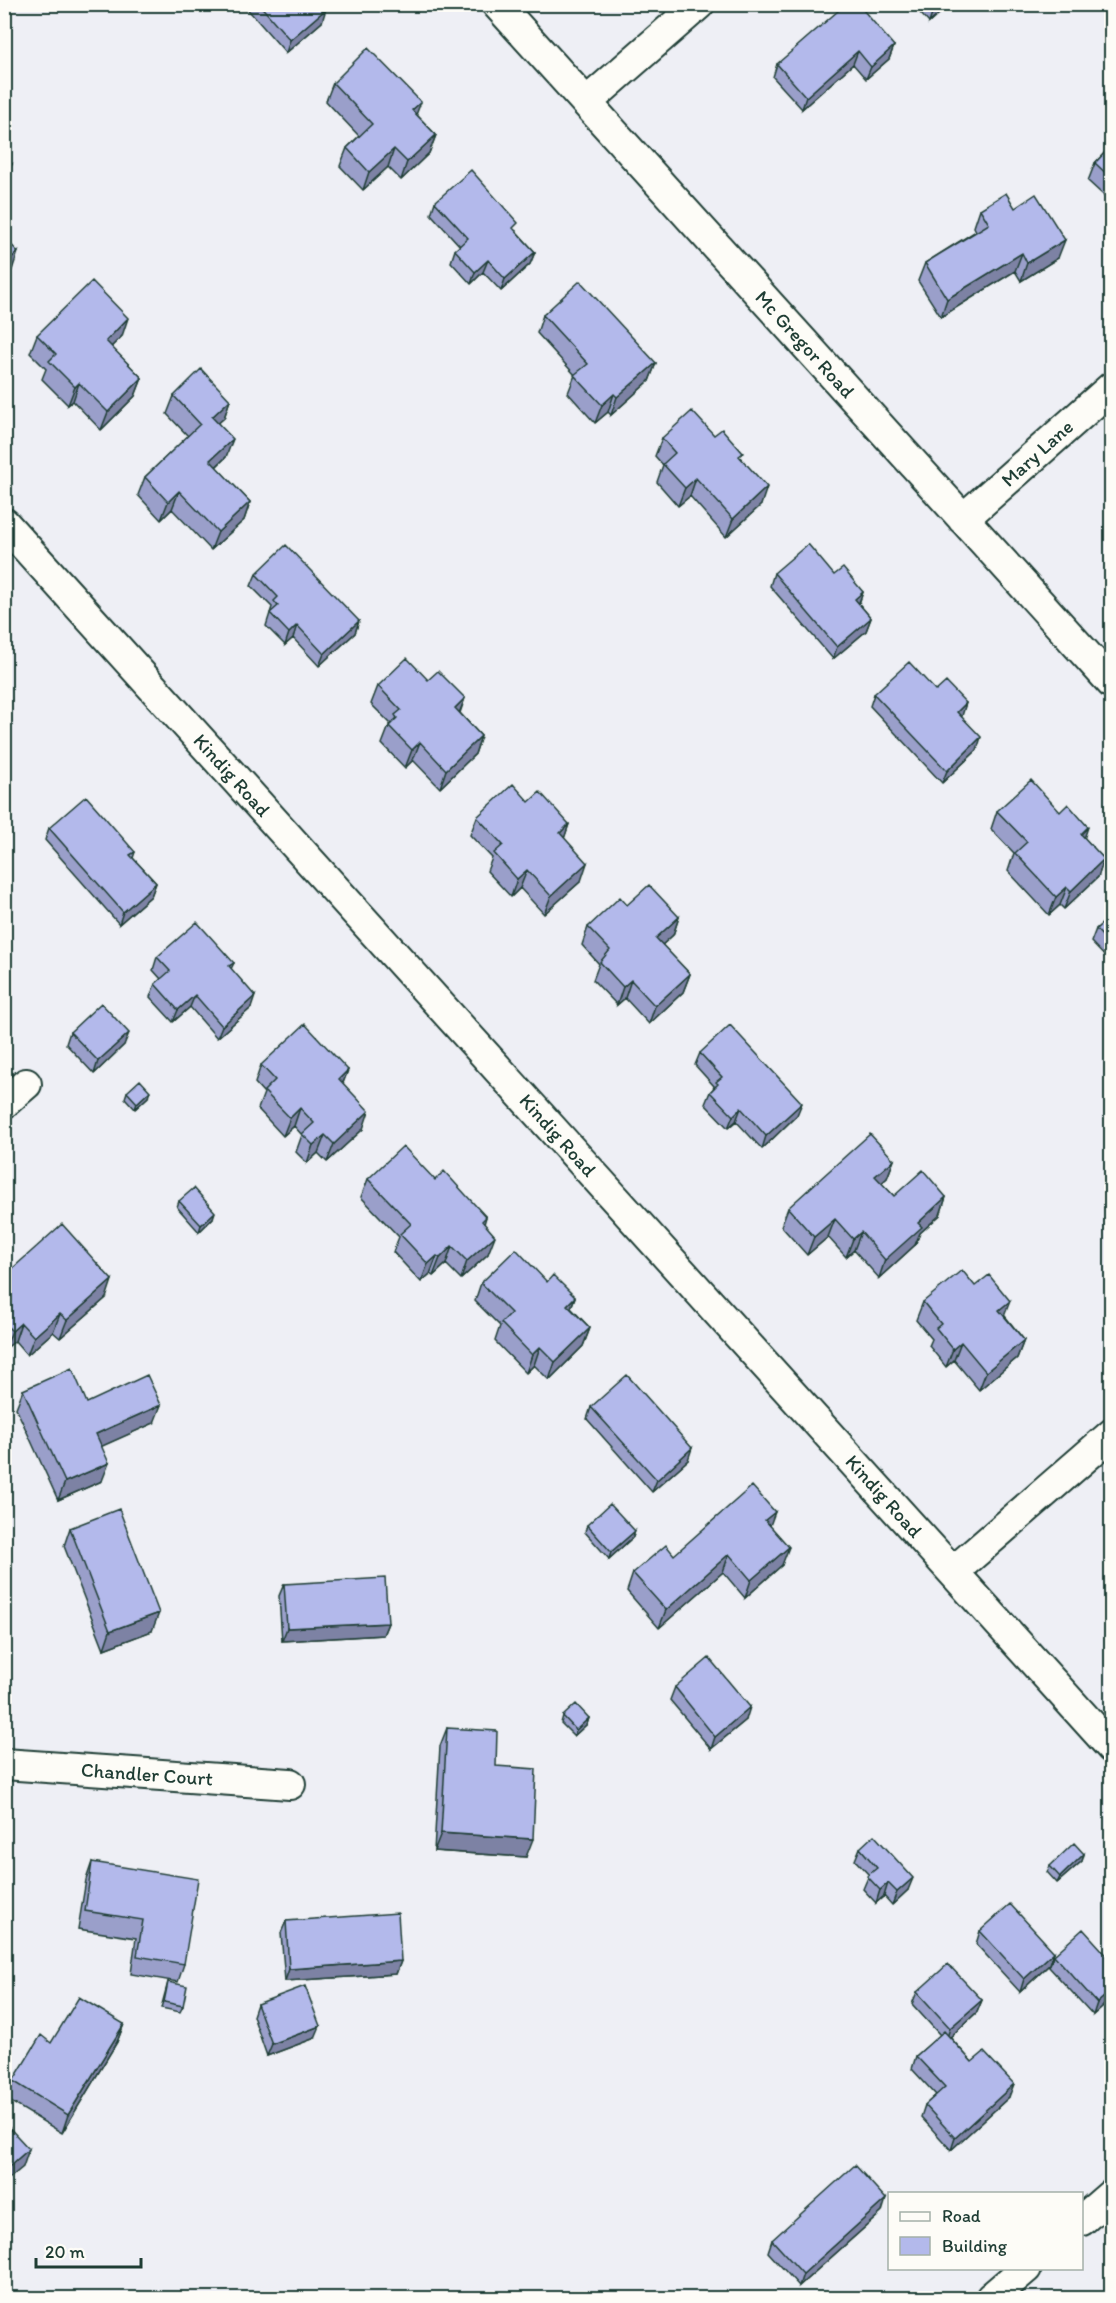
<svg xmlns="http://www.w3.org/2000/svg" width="1116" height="2303" font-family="Itim,sans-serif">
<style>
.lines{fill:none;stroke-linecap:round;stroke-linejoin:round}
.street-casing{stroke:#1f3d34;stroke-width:34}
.street{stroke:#fdfcf7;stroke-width:30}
.wall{fill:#9a9fca;stroke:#1f3d34;stroke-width:1.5}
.shaded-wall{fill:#7d82a4;stroke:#1f3d34;stroke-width:1.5}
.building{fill:#b3b9eb;stroke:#1f3d34;stroke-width:1.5}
.labels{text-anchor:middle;stroke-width:4.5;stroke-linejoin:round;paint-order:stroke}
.street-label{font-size:20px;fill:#1f3d34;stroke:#fdfcf7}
</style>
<rect width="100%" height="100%" fill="#eeeff5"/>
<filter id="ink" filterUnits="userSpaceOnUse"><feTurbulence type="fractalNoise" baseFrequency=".0167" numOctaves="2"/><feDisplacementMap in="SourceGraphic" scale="12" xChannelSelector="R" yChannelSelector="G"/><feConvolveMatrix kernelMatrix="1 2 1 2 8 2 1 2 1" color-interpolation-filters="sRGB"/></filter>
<g filter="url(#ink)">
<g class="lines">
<defs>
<path id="street" d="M497,4l615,679
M587,102l112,-98
M963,519l149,-132
M4,523l1108,1225
M4,1103l22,-19
M953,1572l159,-138
M4,1764l286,20
M1082,2220l30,-26
M991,2298l35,-30"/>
</defs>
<use href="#street" class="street-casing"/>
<use href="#street" class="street"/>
</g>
<path class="wall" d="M243,4h79v18l-36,31z
M912,4h38l-21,19z
M894,46l-5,13 -23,20 -13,-15 -51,45 -29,-32 4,-13z
M333,83l83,31 20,21 -7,18 -28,27 -13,-13 -25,23 -23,-24 7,-18 12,-12 -33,-35z
M1112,145v58l-24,-22 7,-18z
M435,202l81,29 19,21 -5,12 -29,27 -18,-19 -12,12 -20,-22 4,-12 5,-4 -29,-32z
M1015,208l43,50 -37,23 -6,-10 -74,46 -23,-36 7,-18 51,-32 -2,-4 6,-18z
M543,315l113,48 -7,18 -38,34 -3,-3 -13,11 -27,-30 7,-18 -38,-42z
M37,335l85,1 -11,11 31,31 -7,18 -34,34 -28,-29 -5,4 -26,-26 4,-10 -16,-16z
M174,396l56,4 -6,18 -6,5 8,34 -10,10 34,35 -6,18 -33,30 -39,-41 -11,11 -23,-25 7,-18 43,-41 -21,-22z
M714,435l47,70 -35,32 -36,-41 -12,10 -21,-24 6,-17 -8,-9 7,-18z
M774,573l60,2 29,17 -4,12 12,14 -5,13 -33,28 -63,-73z
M256,574l103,47 -4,12 -36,33 -26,-28 -8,7 -19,-19 6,-19 -21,-21z
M428,680l37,18 -5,15 21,23 -6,18 -35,34 -27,-28 -8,8 -23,-24 7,-18 2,-2 -20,-20 7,-18z
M936,691l30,12 -5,13 16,34 -35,33 -72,-77 4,-12z
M529,802l40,22 -5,14 17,43 -37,33 -24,-26 -9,9 -24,-26 5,-13 -22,-23 7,-18z
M997,811l87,27 20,21 -6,18 -34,32 -4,-4 -11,10 -41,-44 6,-18 -23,-24z
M49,828l86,24 -2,6 23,25 -5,13 -32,28 -74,-84z
M627,905l52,12 -6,18 -11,10 28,29 -7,18 -34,32 -24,-26 -8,7 -24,-25 6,-16 -17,-19 6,-18z
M1112,915v49l-21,-22 5,-13z
M157,957l77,6 -3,6 20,39 -34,30 -27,-31 -17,15 -23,-25 5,-13 6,-5 -8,-9z
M70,1032l54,13 -30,29 -28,-30z
M700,1053l97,62 -35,34 -26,-28 -8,7 -23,-24 5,-12 3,-3 1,-3 -19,-21z
M261,1065l87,5 -5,13 20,46 -36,33 -9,-9 -11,10 -11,-11 6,-17 -8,-9 -11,10 -25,-27 6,-16 -9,-10z
M127,1092l21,5 -13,12 -10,-11z
M894,1160l-7,18 -6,5 13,13 52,1 -6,18 -20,18 -5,12 -36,33 -25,-28 -8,7 -18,-20 -21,18 -26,-29 7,-18z
M368,1179l67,1 51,37 -2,7 4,30 -27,25 -15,-15 -13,12 -3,-2 -9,8 -28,-30 6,-15 -38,-40z
M179,1201l34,17 -14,14 -22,-25z
M4,1276l102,22 -46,40 -7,-6 -26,23 -12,-14 -10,8h-1z
M547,1282l28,15 -4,11 19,20 -7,18 -34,34 -15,-15 -8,8 -31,-32 5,-15 -25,-25 6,-18z
M975,1286l30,30 19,24 -7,18 -38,32 -25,-30 -8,7 -17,-21 3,-7 -16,-19 7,-18z
M23,1390l64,13 67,20 -53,23 1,35 -44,19 -42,-92z
M591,1407l97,53 -36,32 -65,-73z
M587,1525l48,6 -2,6 -24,22 -24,-27z
M770,1526l12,39 -37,33 -22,-26 -64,56 -32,-37 6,-18 41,-18z
M70,1528l82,103 -48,18 -40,-103z
M284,1584l104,39 -5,12 -101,6 -3,-45z
M675,1687l71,33 -35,29 -41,-49z
M563,1716l26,2 -2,6 -13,12 -13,-13z
M447,1728l49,38 30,91 -92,-6 6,-105z
M860,1848l48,42 -16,15 -8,-9 -8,7 -13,-14 6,-14 -14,-15z
M1084,1854l-2,7 -25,22 -10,-11 3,-6z
M92,1862l92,102 -6,18 -47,-8 5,-36 -58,-9 8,-49z
M286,1921l115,40 -5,13 -111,7 -4,-48z
M980,1931l74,21 -4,12 -30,28 -44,-48z
M1054,1955l58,6v37l-19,17 -44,-48z
M168,1982l15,24 -3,6 -19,-4z
M917,1992l65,8 -5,12 -27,25 22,25 37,35 -58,53 -30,-33 4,-12 11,-10 -24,-26 4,-13 24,-21 -28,-31z
M257,2004l58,34 -48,18 -14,-40z
M124,2024l-7,18 -55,91 -56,-34 7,-18 38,-38z
M882,2212l-83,74 -31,-34 4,-12z"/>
<path class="shaded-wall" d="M936,4h14l-21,19 6,-18z
M326,9l-4,13 -36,31 4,-13z
M894,46l-5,13 -23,20 5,-12z
M858,51l-5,13 -51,45 4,-12z
M421,102l-7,18 -2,-10z
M436,135l-7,18 -28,27 6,-18z
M394,149l-6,18 -25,23 6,-18z
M12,164l-6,18 -2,1v-13z
M8,209l-4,11v-8z
M1065,240l-7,18 -37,23 6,-18z
M18,252l-6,18 -8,7v-13z
M535,252l-5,12 -29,27 4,-12z
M1022,253l-7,18 -74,46 6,-18z
M488,260l-5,12 -12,12 4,-12z
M128,318l-6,18 -23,23 7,-18z
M656,363l-7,18 -38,34 6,-18z
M142,378l-7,18 -34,34 7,-18z
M79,383l-6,18 -5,4 7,-18z
M614,394l-6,18 -13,11 7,-18z
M230,400l-6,18 -19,17 7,-18z
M233,439l-7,18 -22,21 6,-18z
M696,478l-6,18 -12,10 7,-18z
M767,487l-6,18 -35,32 7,-18z
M179,491l-7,18 -11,11 7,-18z
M250,502l-6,18 -33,30 7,-18z
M863,592l-5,13 -3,-6z
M871,618l-5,13 -33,28 4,-12z
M359,621l-4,12 -36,33 5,-12z
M297,625l-4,13 -8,7 4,-12z
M465,698l-7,18 -3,-8z
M966,703l-4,13 -9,9 4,-13z
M481,736l-6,18 -35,34 6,-18z
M981,737l-4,13 -35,33 5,-12z
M420,742l-7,18 -8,8 7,-18z
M569,824l-6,18 -3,-9z
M1088,827l-6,18 -1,-11z
M1104,859l-6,18 -34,32 7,-18z
M587,863l-6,18 -37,33 7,-18z
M527,870l-7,18 -9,9 6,-18z
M156,883l-5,13 -32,28 4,-12z
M1067,887l-7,18 -11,10 7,-18z
M679,917l-6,18 -23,21 6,-18z
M690,974l-7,18 -34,32 6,-18z
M631,980l-6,18 -8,7 6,-18z
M195,995l-5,12 -17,15 5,-12z
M255,996l-4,12 -34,30 5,-12z
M129,1033l-5,12 -30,29 4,-13z
M348,1070l-7,18 -2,-9z
M150,1091l-2,6 -13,12 2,-6z
M802,1103l-5,12 -35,34 4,-13z
M300,1108l-6,18 -11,10 7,-18z
M741,1108l-5,13 -8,7 5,-12z
M369,1111l-6,18 -36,33 7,-18z
M325,1135l-7,18 -11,10 6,-18z
M894,1160l-7,18 -18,16 6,-18z
M946,1197l-6,18 -20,18 -5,12 -36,33 6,-18 33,-37z
M215,1212l-2,6 -14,14 2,-7z
M835,1219l-7,18 -21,18 7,-18z
M861,1232l-7,18 -8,7 7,-18z
M495,1236l-7,18 -27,25 6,-18z
M452,1246l-6,18 -13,12 7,-18z
M437,1256l-7,18 -9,8 7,-18z
M112,1280l-6,18 -46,40 7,-18z
M575,1297l-7,18 -1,-10z
M1010,1301l-7,18 -4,-9z
M60,1314l-7,18 -26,23 7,-18z
M21,1323l-6,18 -10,8 7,-18z
M590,1328l-7,18 -34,34 6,-18z
M1024,1340l-7,18 -38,32 7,-18z
M961,1342l-7,18 -8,7 7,-18z
M540,1347l-6,18 -8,8 6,-18z
M161,1405l-7,18 -65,29 7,-18z
M692,1448l-4,12 -36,32 5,-12z
M109,1463l-7,18 -44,19 7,-18z
M775,1512l-7,19 -3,-11z
M635,1531l-2,6 -24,22 2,-7z
M789,1547l-7,18 -37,33 6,-18z
M729,1554l-6,18 -64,56 7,-18z
M159,1613l-7,18 -48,18 6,-18z
M388,1623l-5,12 -101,6 5,-13z
M750,1707l-4,13 -35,29 4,-12z
M589,1718l-2,6 -13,12 2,-6z
M441,1833l92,6 -7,18 -92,-6z
M1084,1854l-2,7 -25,22 3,-6z
M913,1878l-5,12 -16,15 5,-13z
M888,1883l-4,13 -8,7 4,-13z
M1054,1952l-4,12 -30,28 4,-13z
M401,1961l-5,13 -111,7 4,-12z
M1112,1990v8l-19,17 4,-12z
M982,2000l-5,12 -31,29 4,-13z
M124,2024l-7,18 -55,91 6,-18z
M320,2026l-5,12 -48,18 5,-12z
M1014,2084l-5,13 -58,53 4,-12z
M29,2149l-6,18 -19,16v-12z
M886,2199l-4,13 -83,74 4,-12z"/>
<path class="building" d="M259,4h63l4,5 -36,31z
M846,4h12l36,42 -23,21 -13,-16 -52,46 -29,-33z
M368,48l53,54 -9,8 24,25 -29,27 -13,-13 -25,23 -22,-24 25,-24 -39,-41z
M1112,145v34l-17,-16z
M4,155l8,9 -8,6z
M471,170l47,53 -5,5 22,24 -30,27 -17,-19 -13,12 -20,-22 13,-12 -33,-36z
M1006,193l9,15 21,-14 29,46 -38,23 -5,-10 -75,46 -22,-36 64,-39 -9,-15z
M4,204l4,5 -4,3z
M4,237l14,15 -14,12z
M92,281l36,37 -22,23 36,37 -34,34 -29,-29 -4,4 -26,-26 7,-7 -19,-19z
M580,281l76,82 -39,34 -3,-3 -12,11 -28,-30 14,-11 -45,-49z
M201,369l29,31 -18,17 21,22 -23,21 40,42 -32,30 -39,-41 -11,11 -23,-25 55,-53 -26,-28z
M692,411l22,24 8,-6 21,24 -4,3 28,31 -34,32 -37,-41 -11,10 -22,-24 12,-11 -13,-15z
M808,544l26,31 9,-7 20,24 -8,7 16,19 -34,29 -63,-74z
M286,545l73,76 -35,33 -27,-29 -8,8 -19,-20 8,-7 -4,-5 4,-4 -22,-23z
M407,658l21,22 10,-9 27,27 -10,10 26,28 -35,34 -26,-28 -8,8 -23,-24 8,-8 -2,-3 6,-5 -23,-24z
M909,662l27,29 10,-9 20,21 -9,9 24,25 -34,34 -73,-77z
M1031,780l29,32 8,-8 20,23 -7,7 23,25 -33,32 -4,-4 -11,10 -41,-44 12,-11 -30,-31z
M513,784l16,18 11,-10 29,32 -9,9 27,30 -36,33 -24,-26 -10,9 -23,-26 9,-8 -26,-28z
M86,796l49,56 -5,3 26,28 -33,29 -74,-84z
M649,885l30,32 -23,21 34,36 -35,32 -24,-26 -8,7 -23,-25 10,-12 -22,-23 32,-30 7,8z
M1112,915v32l-16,-18z
M197,922l37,41 -5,3 26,30 -33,30 -27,-31 -17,15 -23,-26 15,-13 -13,-14z
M101,1003l28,30 -31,28 -28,-29z
M305,1024l43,46 -9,9 30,32 -35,33 -9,-9 -12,10 -11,-11 12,-11 -14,-15 -10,10 -26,-27 11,-11 -14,-15z
M730,1025l72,78 -36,33 -25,-28 -8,8 -23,-24 8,-8 -2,-2 6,-5 -22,-24z
M140,1080l10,11 -13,12 -10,-11z
M870,1134l24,26 -19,16 19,20 29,-26 23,27 -28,26 4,4 -37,33 -24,-28 -8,7 -18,-20 -21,18 -26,-29z
M403,1146l32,34 9,-9 42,46 -4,4 13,15 -28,25 -15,-15 -12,12 -3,-2 -9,8 -28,-30 11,-10 -43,-45z
M194,1188l21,24 -14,13 -22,-24z
M62,1224l50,56 -45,40 -7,-6 -26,23 -13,-14 -9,8 -8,-8v-47z
M516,1249l31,33 6,-7 22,22 -8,8 23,23 -35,34 -15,-15 -8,8 -31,-32 10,-10 -30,-30z
M962,1270l13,16 14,-11 21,26 -11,9 25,30 -38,32 -25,-30 -8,7 -17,-21 5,-4 -18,-22z
M72,1368l15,35 60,-28 14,30 -65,29 13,29 -44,19 -42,-92z
M627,1375l65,73 -35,32 -66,-73z
M752,1486l23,26 -10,8 24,27 -38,33 -22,-26 -63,56 -33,-37 33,-28 8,10z
M610,1504l25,27 -24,21 -24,-27z
M119,1509l40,104 -49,18 -40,-103z
M385,1578l3,45 -101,5 -3,-44z
M709,1658l41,49 -35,30 -40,-50z
M576,1704l13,14 -13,12 -13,-14z
M447,1728l50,3 -1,35 40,3 -3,70 -92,-6z
M874,1835l39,43 -16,14 -9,-9 -8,7 -13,-14 10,-8 -17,-20z
M1074,1843l10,11 -24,23 -10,-11z
M92,1862l106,17 -14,85 -47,-8 6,-36 -58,-9z
M1010,1904l44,48 -30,27 -44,-48z
M398,1913l3,48 -112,8 -3,-48z
M1083,1929l29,32v29l-15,13 -43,-48z
M948,1964l34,36 -32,28 -33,-36z
M168,1982l19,4 -4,20 -19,-4z
M305,1986l15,40 -48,18 -15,-40z
M79,1997l45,27 -56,91 -55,-34 28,-46 10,8z
M944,2031l28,31 12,-10 30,32 -59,54 -30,-33 20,-18 -29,-31z
M4,2122l25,27 -25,22z
M855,2165l31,34 -83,75 -31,-34z"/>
</g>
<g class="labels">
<g class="street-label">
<text transform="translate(805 344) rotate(48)" y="7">Mc Gregor Road</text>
<text transform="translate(1037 453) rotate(-42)" y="7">Mary Lane</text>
<text transform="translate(232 775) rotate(48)" y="7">Kindig Road</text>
<text transform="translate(558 1135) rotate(48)" y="7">Kindig Road</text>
<text transform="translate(884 1496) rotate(48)" y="7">Kindig Road</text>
<text transform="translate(147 1774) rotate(4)" y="7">Chandler Court</text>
</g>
</g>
<rect width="1116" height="2303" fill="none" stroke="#fdfcf7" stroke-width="24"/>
<rect x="12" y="12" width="1092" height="2279" fill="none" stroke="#1f3d34" stroke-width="2" filter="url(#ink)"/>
<rect x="888" y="2192" width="195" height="78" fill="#fdfcf7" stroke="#a4b0a9" stroke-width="1.5"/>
<rect x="900" y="2212" width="30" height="9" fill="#fdfcf7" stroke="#a4b0a9" stroke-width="1.5"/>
<text x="942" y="2222" font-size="18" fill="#1f3d34">Road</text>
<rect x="900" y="2237" width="30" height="18" fill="#b3b9eb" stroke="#a4b0a9" stroke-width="1.5"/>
<text x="942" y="2252" font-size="18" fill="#1f3d34">Building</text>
<path d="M36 2258v9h105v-9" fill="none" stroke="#1f3d34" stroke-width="3"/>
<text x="45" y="2258" font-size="18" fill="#1f3d34" stroke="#fdfcf7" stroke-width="4.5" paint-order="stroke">20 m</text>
</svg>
